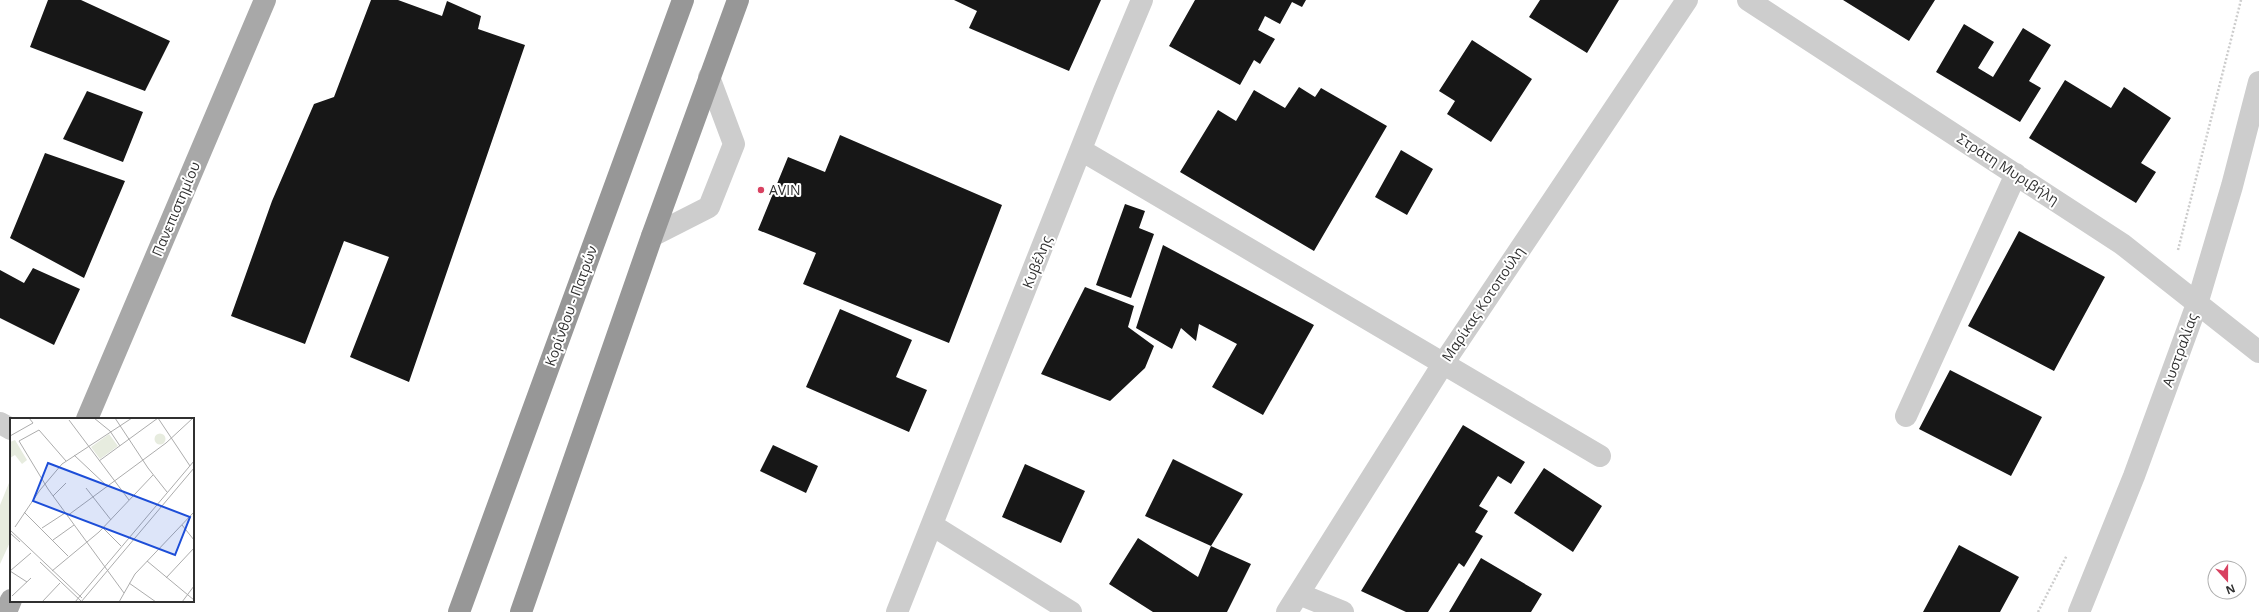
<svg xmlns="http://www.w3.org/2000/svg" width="2259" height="612" font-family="'Open Sans',sans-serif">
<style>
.green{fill:#e7ecdf}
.building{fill:#171717}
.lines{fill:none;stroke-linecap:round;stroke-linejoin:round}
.path{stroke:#cdcdcd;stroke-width:2.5;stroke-dasharray:2 2;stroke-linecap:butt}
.minor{stroke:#cdcdcd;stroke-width:22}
.major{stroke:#a8a8a8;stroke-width:22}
.highway{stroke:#979797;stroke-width:22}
.poi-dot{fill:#d84160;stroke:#fff;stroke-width:1.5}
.labels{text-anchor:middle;stroke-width:4;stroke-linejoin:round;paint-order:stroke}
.street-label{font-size:14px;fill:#303030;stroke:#fff}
.poi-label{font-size:14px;fill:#303030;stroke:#fff;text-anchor:start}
.inset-road{fill:none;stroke:#acacac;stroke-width:1}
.view{fill:#1d4ed8;fill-opacity:0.15;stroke:#1d4ed8;stroke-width:2}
.inset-edge{fill:none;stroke:#303030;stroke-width:2}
</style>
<rect width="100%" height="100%" fill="#fff"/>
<path class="green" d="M11,478v62l-11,24v-59z"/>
<path class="building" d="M48,0h33l89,41 -25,50 -115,-44z
M371,0h27l44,16 5,-15 34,15 -3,13 47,16 -116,337 -59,-25 39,-100 -45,-16 -39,103 -74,-28 41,-115 42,-97 20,-7z
M954,0h147l-32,71 -100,-43 8,-17z
M1195,0h111l-4,7 -10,-5 -12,22 -15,-8 -7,14 17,9 -15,25 -6,-4 -14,25 -71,-39z
M1540,0h79l-32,53 -58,-36z
M1843,0h92l-26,41z
M1964,24l30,18 -16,26 15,9 30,-49 28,17 -22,36 12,7 -21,34 -84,-50z
M1472,40l60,39 -41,63 -44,-28 8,-13 -16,-10z
M2065,80l46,28 13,-21 47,31 -30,45 15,9 -20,31 -107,-65z
M1299,87l16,10 6,-9 66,38 -73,125 -134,-79 38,-62 18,11 18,-31 31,18z
M87,91l56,21 -20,50 -60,-23z
M840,135l162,70 -53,138 -146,-59 13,-31 -58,-23 30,-73 37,15z
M1401,150l32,19 -26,46 -32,-18z
M45,153l80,28 -41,97 -74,-40z
M1125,204l20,7 -6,17 15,6 -23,64 -35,-13z
M2019,231l86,46 -51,94 -86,-45z
M1163,245l151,80 -51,90 -51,-28 25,-43 -38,-20 -3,17 -15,-13 -9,21 -36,-21z
M33,268l47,21 -26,56 -54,-27v-48l24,13z
M1085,287l49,19 -6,21 26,19 -9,22 -35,33 -69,-27z
M840,309l72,31 -16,37 31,13 -18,42 -103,-45z
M1950,370l92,47 -31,59 -92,-47z
M1463,425l62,37 -14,22 -13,-8 -19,30 9,5 -13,21 8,4 -19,31 -5,-4 -31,49h-22l-45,-21z
M773,445l45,21 -12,27 -46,-22z
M1173,459l70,35 -32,52 40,18 -24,48h-74l-44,-28 29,-46 60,39 13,-31 -66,-30z
M1025,464l60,27 -24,52 -59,-26z
M1544,468l58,38 -29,46 -59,-39z
M1959,545l60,32 -19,35h-77z
M1481,558l61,36 -11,18h-82z"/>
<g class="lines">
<path class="path" d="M2178,250l63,-250
M2038,612l29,-57"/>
<path class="minor" d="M1748,0l374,244 137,108
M1081,150l519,306
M652,236l57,-29 25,-63 -25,-67
M1906,416l110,-242
M0,423l11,6
M932,525l139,87
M1299,594l44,18
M897,612l207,-521 38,-91
M1287,612l156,-248 244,-364
M2079,612l55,-136 63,-172 35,-118 27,-104"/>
<path class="major" d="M87,419l178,-419
M6,612l5,-12"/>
<path class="highway" d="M459,612l224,-612
M521,612l131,-376 86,-236"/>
</g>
<circle class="poi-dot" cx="761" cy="190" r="4"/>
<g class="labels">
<g class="street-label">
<text transform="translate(2008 169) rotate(33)" y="5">Στράτη Μυριβήλη</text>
<text transform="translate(176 209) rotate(-67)" y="5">Πανεπιστημίου</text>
<text transform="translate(1037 262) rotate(-68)" y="5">Κυβέλης</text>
<text transform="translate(1483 304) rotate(-56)" y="5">Μαρίκας Κοτοπούλη</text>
<text transform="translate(571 306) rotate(-70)" y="5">Κορίνθου - Πατρών</text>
<text transform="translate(2180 350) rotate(-70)" y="5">Αυστραλίας</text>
</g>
<g class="poi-label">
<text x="769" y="195">AVIN</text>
</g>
</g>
<g transform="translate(10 418)">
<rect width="184" height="184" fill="#fff"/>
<path d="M144.5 21a5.5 5.5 0 1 1 11 0a5.5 5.5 0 1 1-11 0ZM99,16l9,12 -18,13 -9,-12zM5,22l12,20 -5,4 -7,-9 -5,3v-16z" fill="#e7ecdf"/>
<path class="inset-road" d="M84,0l16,13 10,15M105,0l33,50 19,24M148,0l32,48M59,2l60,80M0,18l23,-13 -4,-5M64,37l34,32M56,43l-27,-31 -20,11 29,48 76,104M89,43l59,-43M76,70l25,32M43,78l13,-13M14,94l44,44M57,98l99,-73 27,-25M172,107l12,15M5,109l25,-37 22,-26 70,-46M32,110l23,-15M93,110l18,18M0,112l72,68M0,115l10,9M43,122l21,-15M137,143l47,39M30,144l41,39M0,153l21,-18M0,153l17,11M42,153l47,-39 54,-57M156,160l28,-30M119,165l27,19M2,178l19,-18M32,184l18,-19M65,184l119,-141M71,184l113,-134M109,184l16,-28 59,-62M172,184l12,-16"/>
<path class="view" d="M38,45l142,54 -15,38 -142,-54z"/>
<rect width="184" height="184" class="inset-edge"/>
</g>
<g transform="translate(2227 580) rotate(159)"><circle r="19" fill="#ffffff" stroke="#acacac"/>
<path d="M0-3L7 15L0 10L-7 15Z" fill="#d84160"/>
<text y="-6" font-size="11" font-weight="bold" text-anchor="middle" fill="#303030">N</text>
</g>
</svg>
